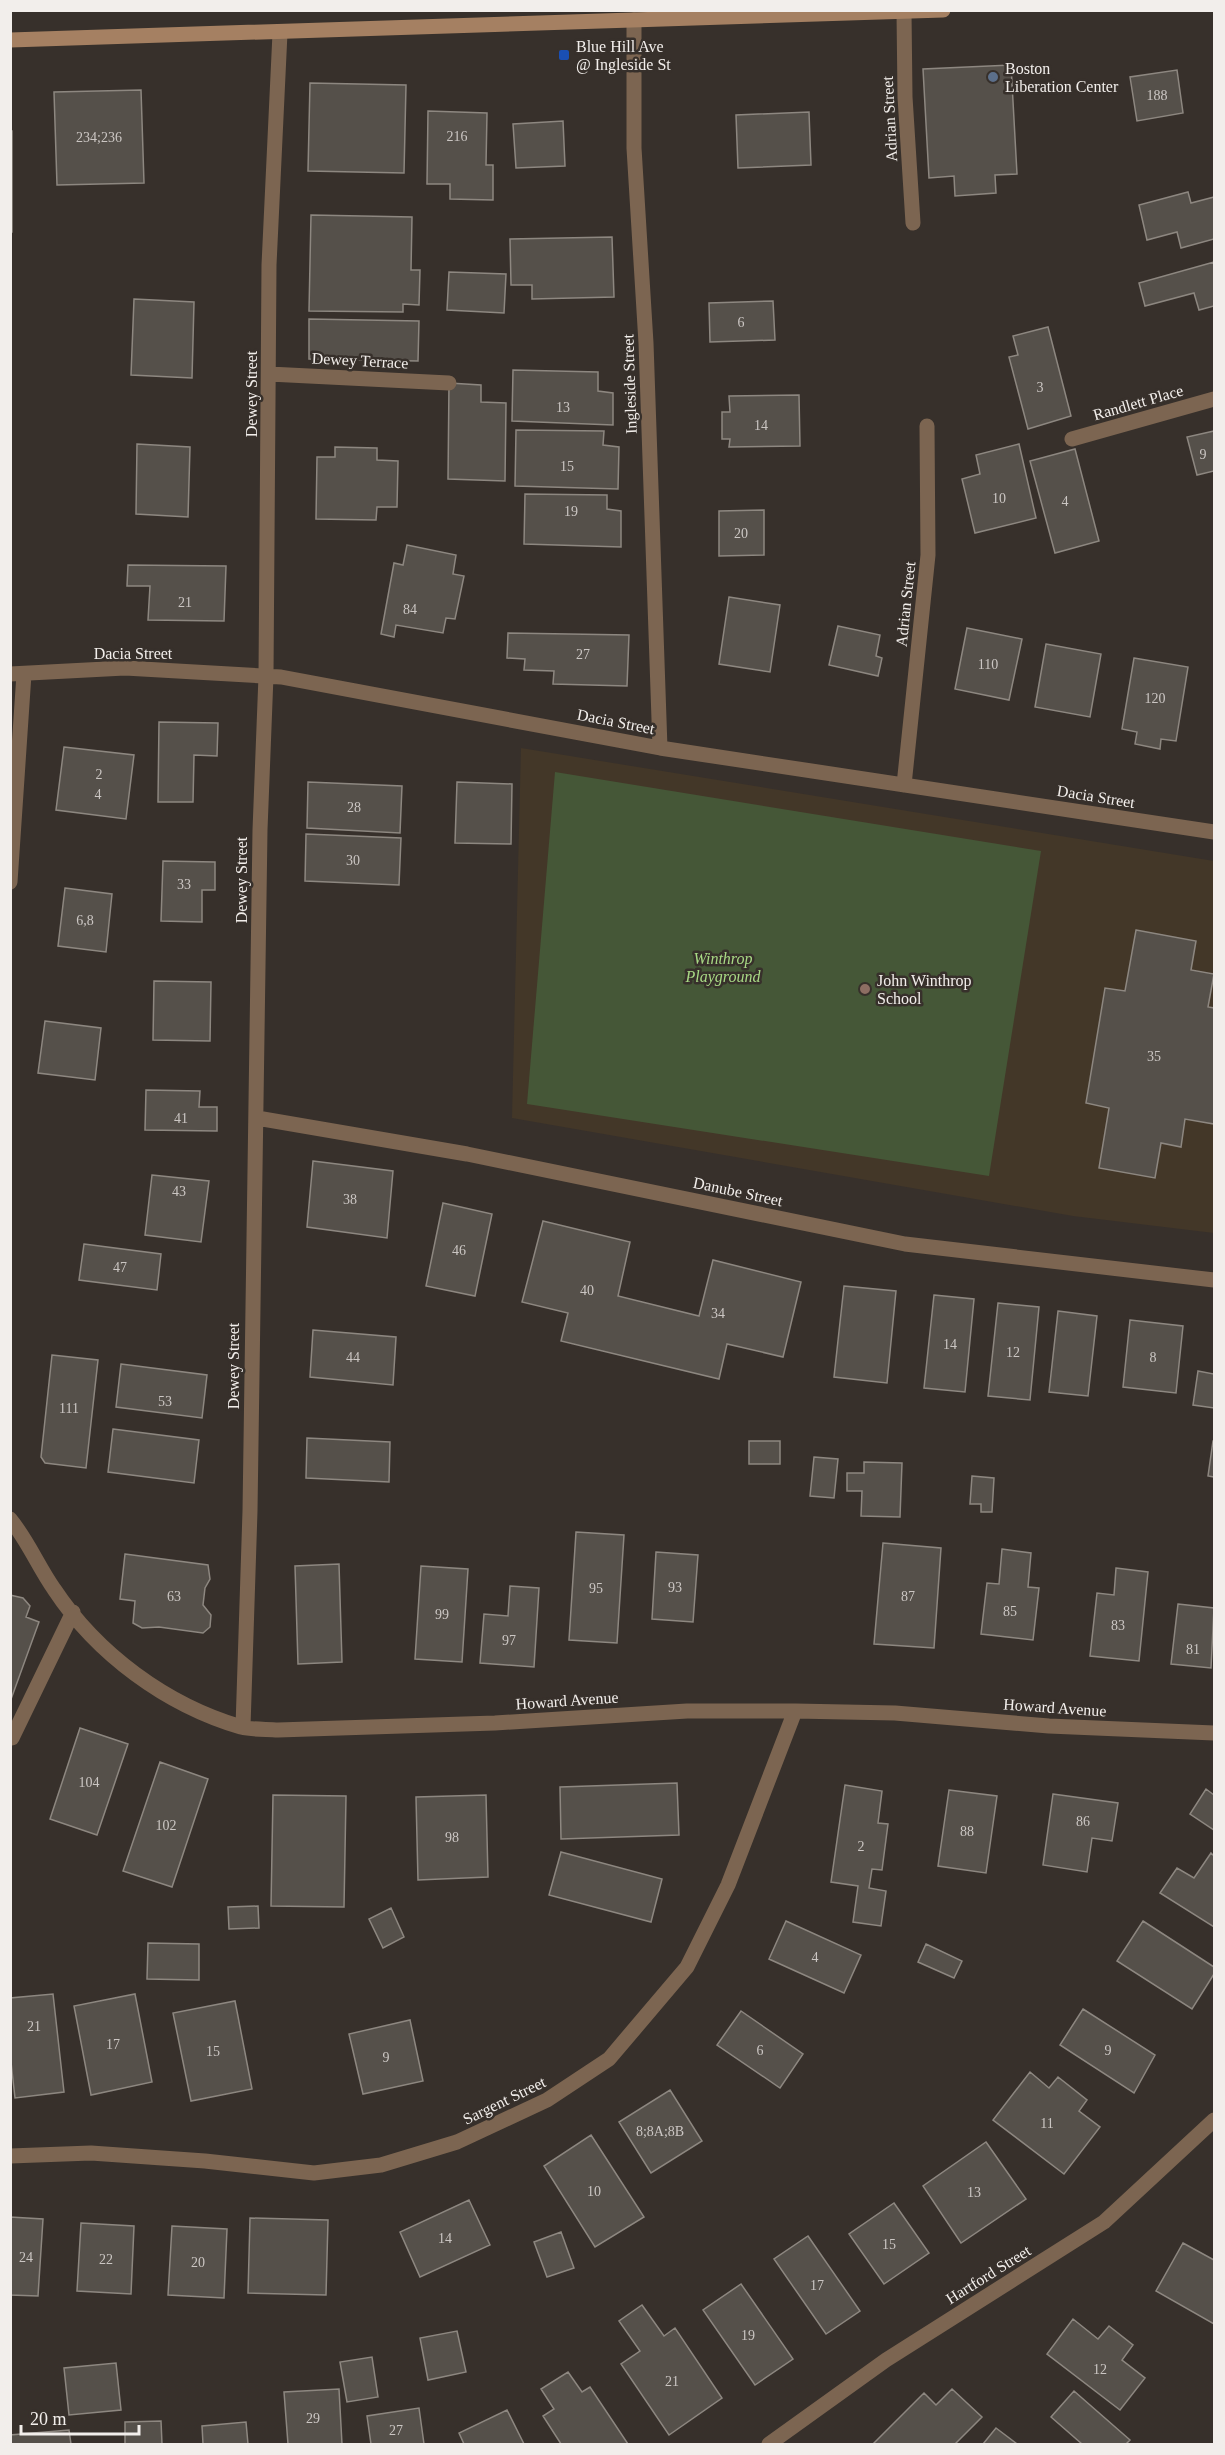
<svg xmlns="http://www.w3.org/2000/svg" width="1225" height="2455" font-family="'Times New Roman',serif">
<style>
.education{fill:#433728}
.green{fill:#455737}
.building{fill:#55504a;stroke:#8d8780;stroke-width:1.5}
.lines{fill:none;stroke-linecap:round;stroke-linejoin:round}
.minor{stroke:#7c6551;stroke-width:15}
.secondary{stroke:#a58062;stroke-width:15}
.transit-dot{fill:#1a4fb4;stroke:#37302b;stroke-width:2}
.service-dot{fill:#5c6f8a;stroke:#37302b;stroke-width:2}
.education-dot{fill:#8d6e63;stroke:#37302b;stroke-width:2}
.labels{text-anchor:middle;stroke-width:5;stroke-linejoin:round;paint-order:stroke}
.number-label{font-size:14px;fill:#cbc6c3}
.poi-label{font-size:16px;fill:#f2eeeb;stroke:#37302b;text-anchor:start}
.street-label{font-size:16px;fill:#f2eeeb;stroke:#37302b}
.park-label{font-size:16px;font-style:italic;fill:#a8d985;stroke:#37302b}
</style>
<rect width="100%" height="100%" fill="#37302b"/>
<path class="education" d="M521,748l693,113v372l-141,-17 -561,-98z"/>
<path class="green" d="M555,772l486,79 -52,325 -462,-72z"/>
<path class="building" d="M1011,65l6,109 -22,1 1,18 -41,3 -1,-20 -25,2 -6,-109z
M1177,70l6,43 -46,8 -7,-44z
M310,83l96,2 -2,88 -96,-2z
M141,90l3,93 -87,2 -3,-93z
M428,111l59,2 -1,52h7v35l-43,-1v-15h-23z
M809,112l2,53 -73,3 -2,-53z
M563,121l2,45 -49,2 -3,-44z
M10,131h2v101h-2z
M1188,192l3,11 23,-6v42l-33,9 -4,-16 -30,8 -8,-35z
M311,215l101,2 -1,53h9l-1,35 -16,-1v8l-94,-1z
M612,237l2,60 -82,2v-14h-21l-1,-46z
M1214,262v44l-15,4 -5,-17 -49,13 -6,-23z
M449,272l57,2 -2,39 -57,-3z
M134,299l60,3 -2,76 -61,-3z
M773,301l2,39 -65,2 -1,-39z
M309,319l110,2 -1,40 -109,-2z
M1048,327l23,89 -43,13 -19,-72 9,-2 -5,-19z
M513,370l85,2v19l15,2v32l-101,-4z
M449,383l32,2v17l25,1 -1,78 -57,-2z
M799,395l1,51 -71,1 1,-8h-8v-27h8l-1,-16z
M516,430l88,1 -1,14 16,2 -1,42 -103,-3z
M1214,431v40l-17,4 -10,-38z
M137,444l53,3 -2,70 -52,-3z
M1019,444l17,74 -61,15 -13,-54 18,-5 -4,-19z
M335,447l42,1v12l21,1 -1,46h-20l-1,13 -60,-1 1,-62h18z
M1075,449l24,92 -44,12 -25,-92z
M525,494l82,1v14l14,2v36l-97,-3z
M764,510v45l-45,1v-45z
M407,545l49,10 -3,19 11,2 -9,43 -9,-1 -3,15 -47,-8 -2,12 -13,-3 13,-71 9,2z
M128,565l98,1 -2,55 -76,-1 2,-34h-23z
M729,597l51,8 -10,67 -51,-8z
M838,626l42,9 -4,21 6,2 -4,18 -49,-11z
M967,628l55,11 -13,61 -54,-11z
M508,633l121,2 -2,51 -74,-2 1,-13 -30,-1 1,-11 -18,-1z
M1046,644l55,10 -11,63 -55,-10z
M1134,658l54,9 -12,74 -15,-2 -1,10 -25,-5 2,-12 -15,-3z
M159,722l59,1 -1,33 -23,-1 -1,47h-35z
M64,747l70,8 -8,64 -70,-9z
M308,782l94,4 -2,47 -93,-5z
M457,782l55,2 -1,60 -56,-1z
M306,834l95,4 -2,47 -94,-4z
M163,861l52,1v28h-13v32l-41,-1z
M65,888l47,6 -6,58 -48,-6z
M1136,930l60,11 -5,29 23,4 -6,33 6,1v116l-29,-5 -4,28 -20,-4 -6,35 -56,-10 10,-60 -23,-5 19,-115 20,3z
M154,981l57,1 -1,59 -57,-1z
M45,1021l56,7 -6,52 -57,-7z
M146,1090l54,1 -1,16h18v24l-72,-1z
M313,1161l80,10 -6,67 -80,-11z
M152,1175l57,6 -8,61 -56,-7z
M443,1203l49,11 -17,82 -49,-10z
M543,1221l87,21 -12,54 81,20 14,-56 88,22 -18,75 -56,-13 -8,35 -158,-38 7,-28 -46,-11z
M84,1244l77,10 -4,36 -78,-10z
M844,1286l52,5 -9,92 -53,-6z
M934,1295l40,4 -9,93 -41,-4z
M998,1303l41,4 -9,93 -42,-4z
M1058,1311l39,5 -9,80 -39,-4z
M1130,1320l53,6 -7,67 -53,-6z
M313,1330l83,7 -3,48 -83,-8z
M52,1355l46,5 -12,108 -41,-5 -4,-6z
M121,1364l86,11 -5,43 -86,-11z
M1198,1371l16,3v34l-21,-3z
M113,1429l86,11 -5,43 -86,-11z
M307,1438l83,4 -1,40 -83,-4z
M749,1441h31v23h-31z
M1213,1441h1v36l-6,-1z
M814,1457l24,2 -4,39 -24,-2z
M864,1462l38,1 -2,54 -39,-1 1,-25h-15v-18h17z
M972,1476l22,2 -2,34h-11v-8h-11z
M576,1532l48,3 -7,108 -48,-3z
M883,1543l58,5 -7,100 -60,-4z
M1002,1549l29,4 -3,34 11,1 -6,52 -52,-6 6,-51 12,1z
M656,1552l42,3 -5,67 -41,-3z
M125,1554l83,11 2,14 -5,9 -2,17 8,10 -1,12 -7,6 -44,-6 -17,1 -9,-5 2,-22 -15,-2z
M339,1564l3,98 -44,2 -3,-98z
M421,1566l47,3 -6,93 -47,-3z
M1116,1568l32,4 -9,89 -49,-5 7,-63 17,2z
M510,1586l29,2 -5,79 -54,-4 4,-49 24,2z
M10,1595l13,3 7,8 -4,11 13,5 -29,80z
M1178,1604l36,4 -3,60 -40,-4z
M80,1728l48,16 -31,91 -47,-16z
M160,1762l48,17 -36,108 -49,-16z
M677,1783l2,52 -118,4 -1,-52z
M845,1785l37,6 -4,32 10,1 -6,46 -10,-1 -3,19 17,3 -5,35 -28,-4 5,-36 -27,-4z
M1206,1789l8,6v35l-24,-16z
M949,1790l48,6 -11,77 -48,-7z
M1053,1794l65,9 -6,38 -20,-3 -5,34 -44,-7z
M273,1795l73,1 -2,111 -73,-1z
M486,1795l2,82 -70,3 -2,-83z
M561,1852l101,27 -11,43 -102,-27z
M1211,1853l3,3v71l-54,-34 17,-25 17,10z
M258,1906l1,22 -30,1 -1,-22z
M391,1908l13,29 -21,11 -14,-29z
M786,1921l75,34 -17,38 -75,-34z
M1143,1921l71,46v7l-22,35 -75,-48z
M148,1943l51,1v36l-52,-1z
M926,1944l36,17 -8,17 -36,-16z
M53,1994l11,98 -49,6 -5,-45v-55z
M135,1994l17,88 -61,13 -17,-89z
M235,2001l17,88 -61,12 -18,-88z
M1083,2009l72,46 -21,38 -74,-48z
M741,2011l62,43 -23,34 -63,-43z
M410,2020l13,61 -60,13 -14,-60z
M1030,2072l19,16 9,-11 29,23 -8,11 21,16 -36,47 -71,-54z
M670,2090l32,51 -51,32 -32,-51z
M591,2135l53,82 -49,30 -51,-81z
M986,2142l40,57 -65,44 -38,-57z
M469,2200l21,45 -70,32 -20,-45z
M894,2203l35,50 -45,31 -35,-50z
M10,2217l33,2 -5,77 -28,-1z
M250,2218l78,2 -2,75 -78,-2z
M81,2223l53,3 -3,68 -54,-3z
M172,2226l55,3 -3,69 -56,-3z
M561,2232l13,36 -27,9 -13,-35z
M808,2236l52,75 -34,23 -52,-75z
M1183,2243l31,17v64l-58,-33z
M741,2284l52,75 -38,26 -52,-75z
M642,2305l22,31 11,-8 47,70 -53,37 -48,-71 19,-13 -21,-30z
M1073,2319l25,20 11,-13 24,19 -11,15 23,18 -25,32 -73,-56z
M457,2331l9,41 -38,8 -8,-42z
M372,2357l6,40 -31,5 -7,-40z
M116,2363l5,47 -52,5 -5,-47z
M568,2372l14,20 8,-5 38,57h-67l-18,-28 11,-7 -13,-20z
M339,2389l3,55h-54l-4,-52z
M952,2389l30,28 -27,27h-82l51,-51 12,12z
M1074,2391l56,49 -4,4h-44l-31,-27z
M419,2408l5,36h-53l-4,-28z
M507,2410l17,34h-60l-5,-11z
M161,2421l1,23h-37v-22z
M246,2422l2,22h-45l-1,-18z
M996,2428l21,16h-34z
M69,2430l2,14h-60l-1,-9z"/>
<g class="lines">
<path class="minor" d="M904,12l1,85 8,126
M634,20v128l12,195 14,405
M269,374l180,9
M1072,439l142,-40
M10,674l115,-6 156,9 379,71 554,84
M904,785l24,-230 -1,-129
M10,882l14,-208
M257,1118l210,36 438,90 309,36
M10,1519c18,22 28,47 44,70 43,65 112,116 187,138 12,3 25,2 37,3l217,-7 192,-12h108l100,2 154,13 165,7
M243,1727l7,-216 10,-681 6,-154 3,-411 11,-232
M12,1738l61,-126
M10,2156l81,-3 114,8 109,12 67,-8 76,-23 90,-42 62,-41 78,-92 41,-82 67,-174
M769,2444l117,-84 218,-138 110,-102"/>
<path class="secondary" d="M10,40l933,-30"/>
</g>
<rect class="transit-dot" x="558" y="49" width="12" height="12" rx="3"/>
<circle class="service-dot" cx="993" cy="77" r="6"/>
<circle class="education-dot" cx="865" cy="989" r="6"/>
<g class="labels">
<g class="number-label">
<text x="1157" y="100">188</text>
<text x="457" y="141">216</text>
<text x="99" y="142">234;236</text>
<text x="741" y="327">6</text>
<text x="1040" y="392">3</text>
<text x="563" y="412">13</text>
<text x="761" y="430">14</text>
<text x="1203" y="459">9</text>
<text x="567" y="471">15</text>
<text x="999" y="503">10</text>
<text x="1065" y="506">4</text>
<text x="571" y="516">19</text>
<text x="741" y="538">20</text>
<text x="185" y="607">21</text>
<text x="410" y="614">84</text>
<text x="583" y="659">27</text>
<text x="988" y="669">110</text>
<text x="1155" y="703">120</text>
<text x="99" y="779">2</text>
<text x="98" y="799">4</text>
<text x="354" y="812">28</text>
<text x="353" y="865">30</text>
<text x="184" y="889">33</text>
<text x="85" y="925">6,8</text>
<text x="1154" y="1061">35</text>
<text x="181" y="1123">41</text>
<text x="179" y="1196">43</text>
<text x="350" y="1204">38</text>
<text x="459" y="1255">46</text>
<text x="120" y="1272">47</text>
<text x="587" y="1295">40</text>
<text x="718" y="1318">34</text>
<text x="950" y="1349">14</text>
<text x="1013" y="1357">12</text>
<text x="353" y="1362">44</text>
<text x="1153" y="1362">8</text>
<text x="165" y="1406">53</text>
<text x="69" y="1413">111</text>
<text x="675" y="1592">93</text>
<text x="596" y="1593">95</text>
<text x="174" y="1601">63</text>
<text x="908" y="1601">87</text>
<text x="1010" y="1616">85</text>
<text x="442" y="1619">99</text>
<text x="1118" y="1630">83</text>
<text x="509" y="1645">97</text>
<text x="1193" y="1654">81</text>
<text x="89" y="1787">104</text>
<text x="1083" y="1826">86</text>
<text x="166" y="1830">102</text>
<text x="967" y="1836">88</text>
<text x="452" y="1842">98</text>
<text x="861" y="1851">2</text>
<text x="815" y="1962">4</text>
<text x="34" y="2031">21</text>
<text x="113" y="2049">17</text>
<text x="760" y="2055">6</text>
<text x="1108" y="2055">9</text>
<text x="213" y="2056">15</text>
<text x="386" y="2062">9</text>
<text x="1047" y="2128">11</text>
<text x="660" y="2136">8;8A;8B</text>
<text x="594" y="2196">10</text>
<text x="974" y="2197">13</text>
<text x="445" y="2243">14</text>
<text x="889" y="2249">15</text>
<text x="26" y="2262">24</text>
<text x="106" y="2264">22</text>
<text x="198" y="2267">20</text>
<text x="817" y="2290">17</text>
<text x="748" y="2340">19</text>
<text x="1100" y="2374">12</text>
<text x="672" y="2386">21</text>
<text x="313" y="2423">29</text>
<text x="396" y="2435">27</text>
</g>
<g class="poi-label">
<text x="576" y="52">Blue Hill Ave<tspan x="576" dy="18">@ Ingleside St</tspan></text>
<text x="1005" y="74">Boston<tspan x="1005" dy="18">Liberation Center</tspan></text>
<text x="877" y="986">John Winthrop<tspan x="877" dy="18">School</tspan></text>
</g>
<g class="street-label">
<text transform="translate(889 119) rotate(-93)" y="6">Adrian Street</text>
<text transform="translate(360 360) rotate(3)" y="6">Dewey Terrace</text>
<text transform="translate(629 384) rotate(-92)" y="6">Ingleside Street</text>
<text transform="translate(251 394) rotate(-90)" y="6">Dewey Street</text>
<text transform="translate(1138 402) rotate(-16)" y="6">Randlett Place</text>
<text transform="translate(905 604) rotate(-84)" y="6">Adrian Street</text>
<text x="133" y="659">Dacia Street</text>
<text transform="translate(616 721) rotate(11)" y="6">Dacia Street</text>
<text transform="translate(1096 796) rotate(9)" y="6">Dacia Street</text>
<text transform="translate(241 880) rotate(-90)" y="6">Dewey Street</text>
<text transform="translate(738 1191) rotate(12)" y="6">Danube Street</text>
<text transform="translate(233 1366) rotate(-90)" y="6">Dewey Street</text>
<text transform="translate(567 1700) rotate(-4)" y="6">Howard Avenue</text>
<text transform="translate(1055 1707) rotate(4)" y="6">Howard Avenue</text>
<text transform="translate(504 2100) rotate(-26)" y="6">Sargent Street</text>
<text transform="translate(988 2274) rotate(-32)" y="6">Hartford Street</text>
</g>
<g class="park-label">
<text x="723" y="964">Winthrop<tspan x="723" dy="18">Playground</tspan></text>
</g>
</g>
<rect width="1225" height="2455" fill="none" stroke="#f2eeeb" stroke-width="24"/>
<path d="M21 2425v9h118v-9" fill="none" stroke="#f2eeeb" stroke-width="3"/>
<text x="30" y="2425" font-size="18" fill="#f2eeeb" stroke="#37302b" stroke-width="4.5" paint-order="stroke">20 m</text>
</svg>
